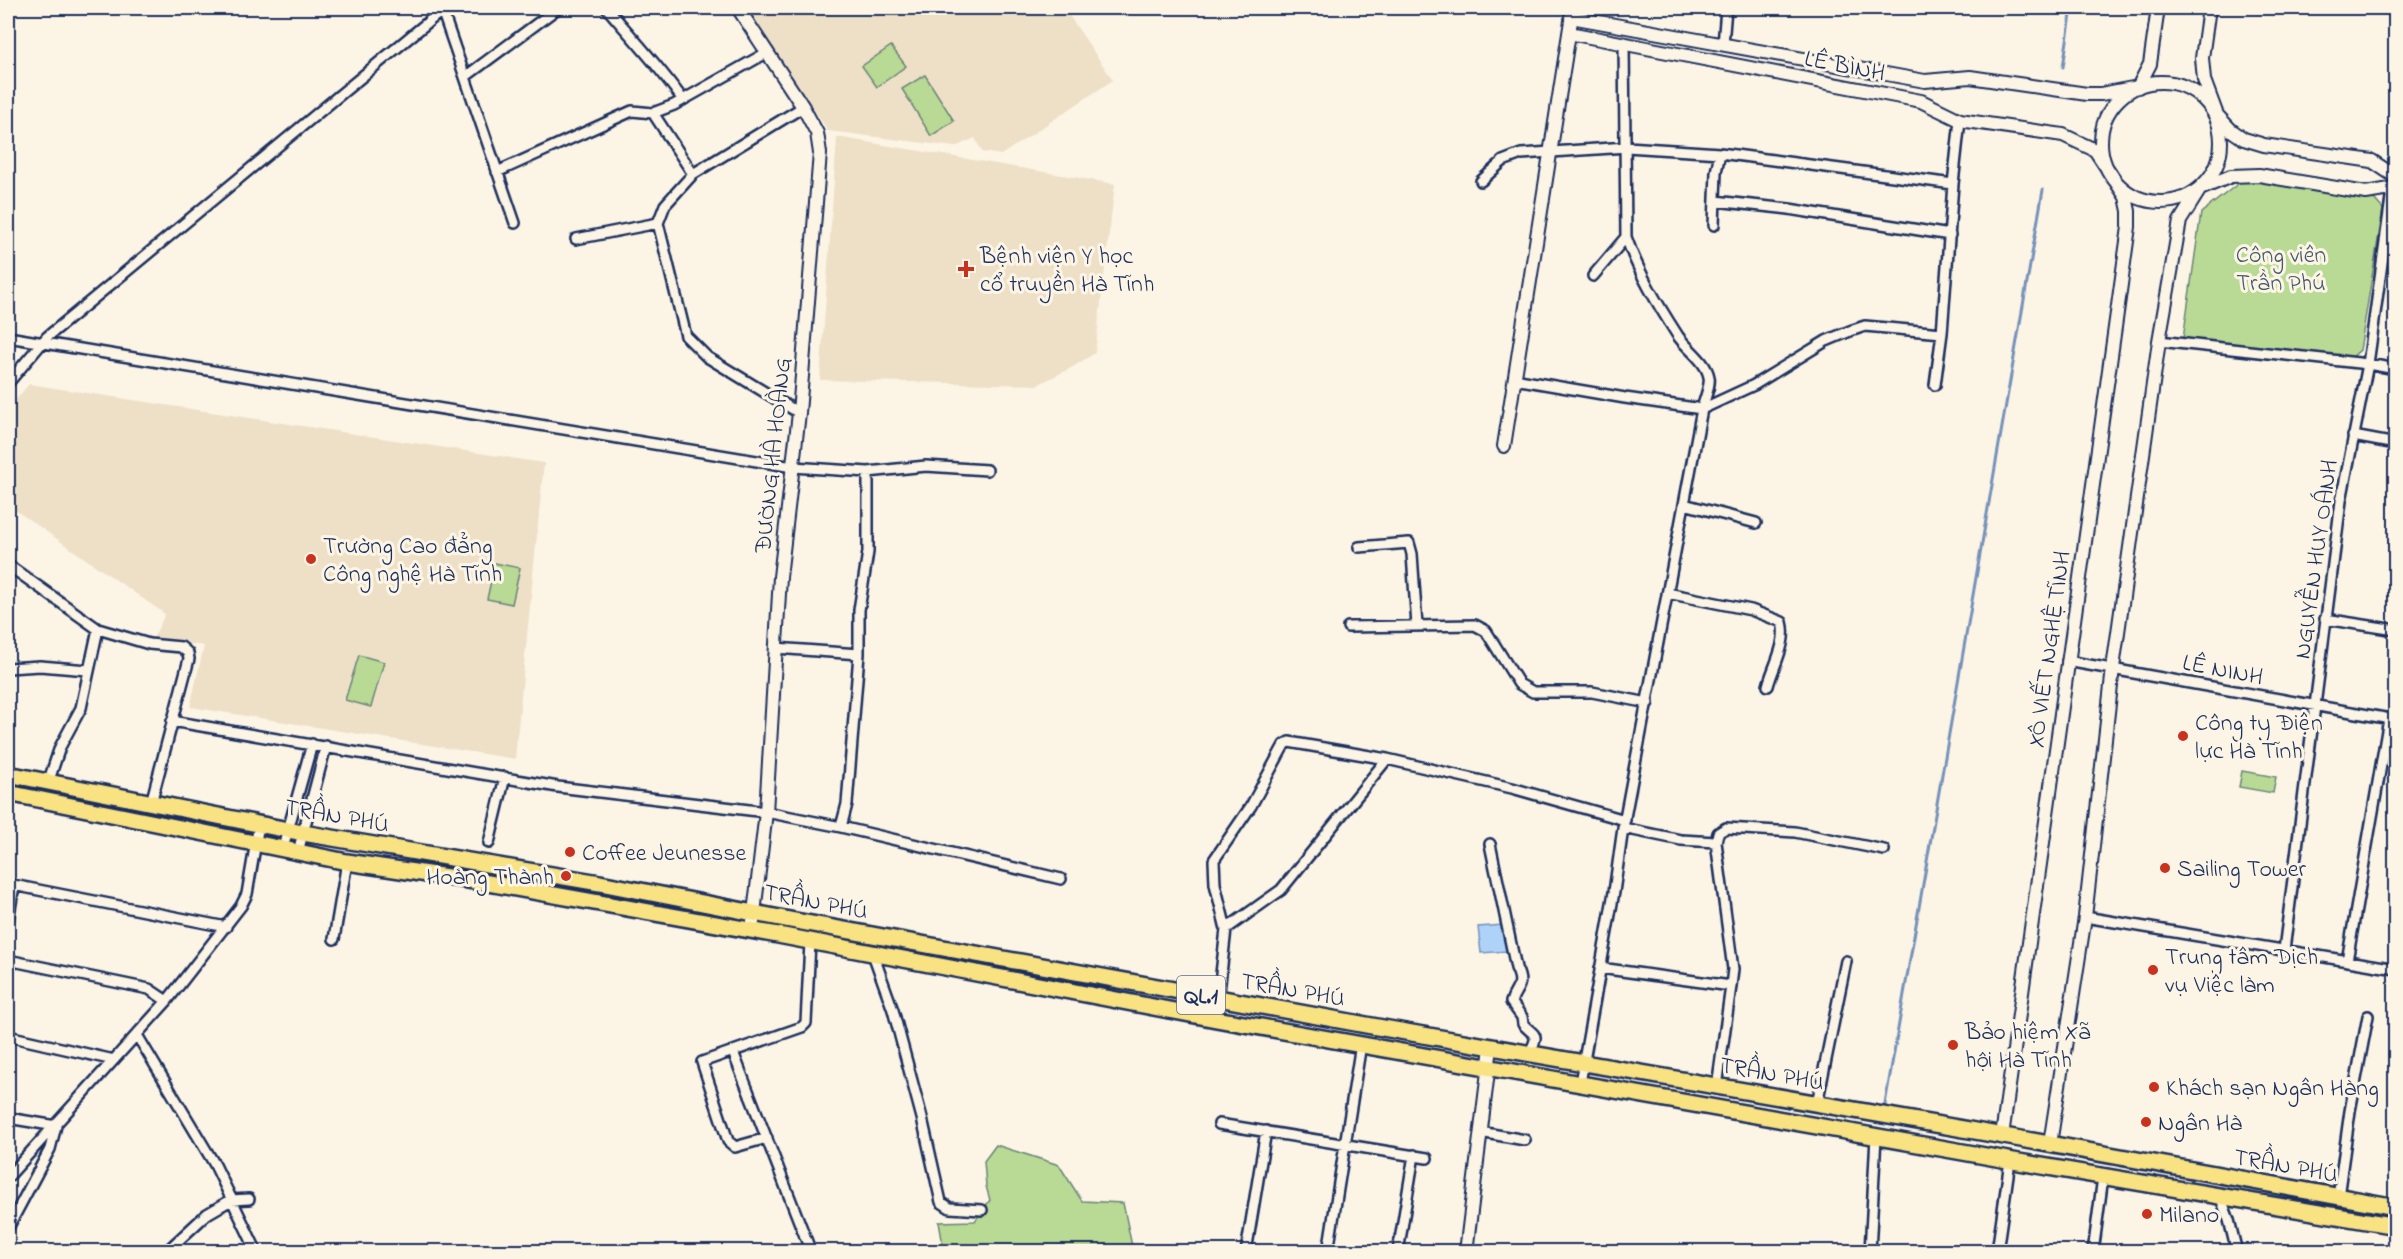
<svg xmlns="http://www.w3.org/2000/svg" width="2403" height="1259" font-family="'Indie Flower',sans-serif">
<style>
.built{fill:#eee0c7}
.green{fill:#b9da94;stroke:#6a8479;stroke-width:1.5}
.water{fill:#afd3f8;stroke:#7491ba;stroke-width:1.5}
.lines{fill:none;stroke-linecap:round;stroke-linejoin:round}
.stream{stroke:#7491ba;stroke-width:3}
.minor-casing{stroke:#1b2f5e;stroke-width:14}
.tertiary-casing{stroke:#1b2f5e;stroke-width:16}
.primary-casing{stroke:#1b2f5e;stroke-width:20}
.minor{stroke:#fcf5e5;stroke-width:9}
.tertiary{stroke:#fcf5e5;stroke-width:12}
.primary{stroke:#f8e281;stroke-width:15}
.poi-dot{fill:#c8321e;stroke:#fcf5e5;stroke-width:2}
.labels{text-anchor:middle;stroke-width:6;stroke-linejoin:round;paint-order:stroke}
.shield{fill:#fcf5e5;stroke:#5e6a86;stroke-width:1.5}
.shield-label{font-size:22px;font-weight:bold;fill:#1b2f5e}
.street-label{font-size:24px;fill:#1b2f5e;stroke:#fcf5e5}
.park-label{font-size:24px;fill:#425a6c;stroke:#fcf5e5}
.poi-label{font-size:24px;fill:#1b2f5e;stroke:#fcf5e5;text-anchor:start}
</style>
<rect width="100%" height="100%" fill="#fcf5e5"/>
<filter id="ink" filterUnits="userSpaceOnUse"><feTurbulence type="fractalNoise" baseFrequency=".0167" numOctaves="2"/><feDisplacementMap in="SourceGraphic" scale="12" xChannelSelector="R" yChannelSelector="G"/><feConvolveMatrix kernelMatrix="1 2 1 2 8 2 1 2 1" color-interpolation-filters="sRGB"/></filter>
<g filter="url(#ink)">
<path class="built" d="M746,8h318l49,72 -112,75 -19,-3 -7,-14 -20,9 -127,-16z
M837,137l278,47 -20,169 -24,15 -34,17 -217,-5z
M29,384l515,79 -29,296 -325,-52 14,-61 -51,-7 12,-25 -157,-109v-96z"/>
<path class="green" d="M891,46l15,20 -29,21 -15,-21z
M925,75l29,46 -23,15 -29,-47z
M2244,179l130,20 9,10 -23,141 -9,8 -168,-19 18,-126z
M495,563l25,5 -8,36 -25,-5z
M359,655l25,7 -13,45 -26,-7z
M2242,771l34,6 -3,16 -34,-6z
M996,1145l63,20 23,36 41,2 10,48h-189l-5,-29 36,-1 15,-21 -4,-14 -2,-25z"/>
<path class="water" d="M1503,925l5,26 -27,2 -3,-26z"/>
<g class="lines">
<path class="stream" d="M2063,67l9,-59
M1884,1110l159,-920"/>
<defs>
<path id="minor" d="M607,8c26,31 53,59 76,92
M442,10l73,213
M1723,45l3,-37
M465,77l93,-69
M653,113l40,61
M497,172l135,-61 21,2 21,-8 94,-53
M1481,181l22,-20 18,-7 106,-7 93,6 233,31 7,-64
M1715,201l74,8 161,26
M1714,225l2,-53 4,-19
M576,239l82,-16
M1593,276l33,-39
M8,337l785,130 75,5 58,-6 61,4
M2159,341l209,23 28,5
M1514,379l111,19 77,11c2,-9 9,-24 7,-32 -3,-16 -22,-28 -31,-41 -20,-31 -40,-64 -52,-99l-2,-194
M8,383l39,-46 398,-329
M1935,385l7,-52 11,-149
M799,413l-92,-56 -21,-21 -28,-113 7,-18 28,-31 110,-67
M2353,436l43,8
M1684,504l72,19
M1359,547l50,-4 3,11 5,72
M8,565l90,64 51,15 32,3 7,6 1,6 -38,144
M1667,593l84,17 31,12c6,21 -9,44 -14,64
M2325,619l71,11
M1348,627l127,-2 11,6 33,53 14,8h59l56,11
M775,648l84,6
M2067,661l329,59
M8,668l32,-2 48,4
M172,721l386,66 208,25 75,15 220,52
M48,783l12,-36 21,-39 17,-79
M841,827l6,-23 12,-150v-44l9,-58v-80
M1623,828l58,12 35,2
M489,843l16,-66
M1490,844l26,124c9,19 0,18 -5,34l11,15 1,7c12,13 17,9 6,30
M283,848l29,-104
M298,852l28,-106
M8,884l218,43
M2085,917l311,52
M8,922l6,-37
M1226,929l-11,-45 -1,-24 37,-54 33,-61 5,-3 98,17
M334,939l13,-77
M2284,950l57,-449 27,-137 25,-180
M873,954l20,56 29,108 19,84 9,6 32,2
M8,960l141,29 18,12
M2347,961l42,-242
M1600,968l131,18 -14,101
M1731,986l2,-17 -17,-127 2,-9 8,-5 69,4 89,18
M1216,1019l10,-90 55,-39 106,-131 125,29 113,32
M137,1035l78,130 42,87
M8,1036l106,24
M733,1052l78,200
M1580,1083l34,-191 9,-64 79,-419 52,-24 72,-44 24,-10 15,-5 77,7
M1817,1104l29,-143
M8,1118l48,8 -6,23 -42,79
M1219,1124l208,34
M1480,1132l45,8
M767,1138l-32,9 -7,-6 -26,-79 100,-35 4,-4 4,-81
M8,1177l159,-176 74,-95 6,-12 12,-70
M2220,1196l9,24 8,32
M2338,1197l12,-86 18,-95
M166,1252l41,-38 24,-14 18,-1
M1246,1252l20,-121
M1328,1252l33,-208
M1398,1252l16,-97
M1870,1252l6,-116
M1997,1252l13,-91
M2093,1252l10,-75"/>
<path id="tertiary" d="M738,8l65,99 14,26 3,20 -21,260 -19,164 -14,235 -14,118
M2209,8l-7,50 2,22 13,35 14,15 13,9 20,6 108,16 24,16
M1571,17l354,64 45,-4 117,17h14l37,-7 12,-23 8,-56
M1569,33l352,68 39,19 103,15 32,15 31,47 3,14v16l-127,909
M2101 142a60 60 0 1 1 120 0a60 60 0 1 1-120 0Z
M1504,446l69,-438
M2050,1144l35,-227 28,-249 46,-327 21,-120 20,-32 31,-13 28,-1 107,18 30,-5
M1466,1252l25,-205"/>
<path id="primary" d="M8,774l295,59 297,50 190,37 593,108 638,111 375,68
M8,793l339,69 141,21 290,52 438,84 803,143 377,64"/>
</defs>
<use href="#minor" class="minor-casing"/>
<use href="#tertiary" class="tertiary-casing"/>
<use href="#primary" class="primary-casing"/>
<use href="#minor" class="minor"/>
<use href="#tertiary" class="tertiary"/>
<use href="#primary" class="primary"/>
</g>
</g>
<g class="poi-dot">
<path d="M963 260h6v6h6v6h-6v6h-6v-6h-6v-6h6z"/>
<circle cx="311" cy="559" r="6"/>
<circle cx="2183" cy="736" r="6"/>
<circle cx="570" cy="852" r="6"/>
<circle cx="2165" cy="868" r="6"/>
<circle cx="566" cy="876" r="6"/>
<circle cx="2153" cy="970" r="6"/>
<circle cx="1953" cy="1045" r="6"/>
<circle cx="2154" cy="1087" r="6"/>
<circle cx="2146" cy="1122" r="6"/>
<circle cx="2147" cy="1214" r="6"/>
</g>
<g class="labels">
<rect class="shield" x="1177" y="976" width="48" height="38" rx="4.5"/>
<g class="shield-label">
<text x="1201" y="1003">QL.1</text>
</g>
<g class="street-label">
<text transform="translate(1845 65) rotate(11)" y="8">LÊ BÌNH</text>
<text transform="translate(772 455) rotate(-84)" y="8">ĐƯỜNG HÀ HOÀNG</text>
<text transform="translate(2315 559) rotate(-82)" y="8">NGUYỄN HUY OÁNH</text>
<text transform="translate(2048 649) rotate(-82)" y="8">XÔ VIẾT NGHỆ TĨNH</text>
<text transform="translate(2223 669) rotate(11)" y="8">LÊ NINH</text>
<text transform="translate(337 815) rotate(10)" y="8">TRẦN PHÚ</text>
<text transform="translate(816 901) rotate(11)" y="8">TRẦN PHÚ</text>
<text transform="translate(1293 989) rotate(10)" y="8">TRẦN PHÚ</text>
<text transform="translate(1772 1073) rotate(10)" y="8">TRẦN PHÚ</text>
<text transform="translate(2286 1165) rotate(10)" y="8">TRẦN PHÚ</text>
</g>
<g class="park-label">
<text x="2281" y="262">Công viên<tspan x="2281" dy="28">Trần Phú</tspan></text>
</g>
<g class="poi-label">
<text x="980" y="263">Bệnh viện Y học<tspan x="980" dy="28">cổ truyền Hà Tĩnh</tspan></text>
<text x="323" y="553">Trường Cao đẳng<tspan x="323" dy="28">Công nghệ Hà Tĩnh</tspan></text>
<text x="2195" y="730">Công ty Điện<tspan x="2195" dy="28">lực Hà Tĩnh</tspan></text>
<text x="582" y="860">Coffee Jeunesse</text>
<text x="2177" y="876">Sailing Tower</text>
<text x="554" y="884" text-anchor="end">Hoàng Thành</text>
<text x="2165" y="964">Trung tâm Dịch<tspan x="2165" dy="28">vụ Việc làm</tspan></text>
<text x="1965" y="1039">Bảo hiệm Xã<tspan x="1965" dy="28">hội Hà Tĩnh</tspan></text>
<text x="2166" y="1095">Khách sạn Ngân Hàng</text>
<text x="2158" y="1130">Ngân Hà</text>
<text x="2159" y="1222">Milano</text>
</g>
</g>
<rect width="2403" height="1259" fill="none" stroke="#fcf5e5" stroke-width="30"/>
<rect x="15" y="15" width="2373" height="1229" fill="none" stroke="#1b2f5e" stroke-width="2" filter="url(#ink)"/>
</svg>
